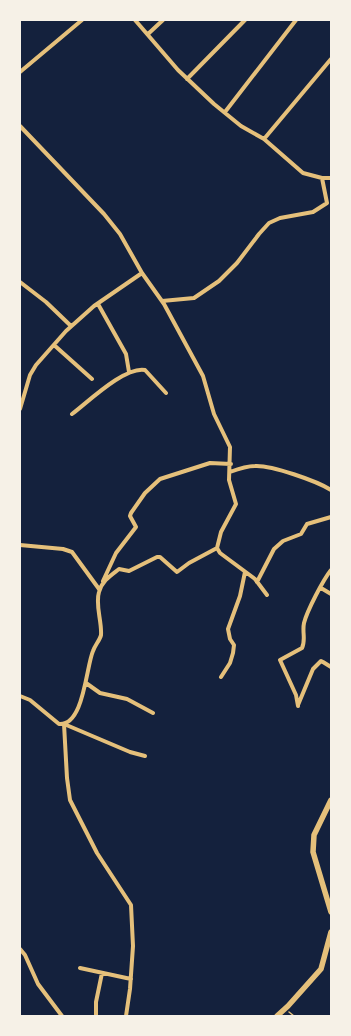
<svg xmlns="http://www.w3.org/2000/svg" width="351" height="1036" font-family="'Titillium Web',sans-serif">
<style>
.lines{fill:none;stroke-linecap:round;stroke-linejoin:round}
.path{stroke:#e5c07b;stroke-width:1.5}
.minor{stroke:#e5c07b;stroke-width:4}
.tertiary{stroke:#e5c07b;stroke-width:5.5}
</style>
<rect width="100%" height="100%" fill="#14213d"/>
<g class="lines">
<path class="path" d="M289,1012l5,4"/>
<path class="minor" d="M135,20l43,50 36,34 27,22 23,13 39,34 19,5h9
M148,34l15,-14
M20,72l62,-52
M187,79l58,-59
M225,112l71,-92
M20,126l84,88 16,20 22,39 22,31 39,72 11,38 16,33 -1,33 7,24 -15,28 -4,16 3,5 35,26 12,16
M264,139l67,-80
M20,282l26,20 25,24
M162,301l32,-3 25,-17 18,-18 22,-29 10,-11 11,-5 33,-6 14,-9 -5,-25
M98,304l28,50 3,18
M54,345l38,34
M20,409l10,-34 6,-10 30,-34 28,-25 48,-33
M72,414c16,-12 53,-48 73,-44l21,23
M230,472c8,-3 16,-6 25,-6 16,-1 62,15 76,24
M20,545l43,4 9,3 27,37
M103,581l13,-28 20,-26 -6,-11 1,-3 14,-20 15,-14 50,-16 21,1
M257,582l17,-33 9,-8 18,-7 6,-10 24,-7
M321,588l10,6
M221,677l9,-14 3,-10 1,-8 -4,-6 -2,-10 12,-33 5,-24
M86,683l14,10 27,6 26,14
M20,696l10,4 29,24c25,2 27,-57 34,-73 2,-6 7,-11 8,-16 1,-14 -6,-30 -2,-43 3,-11 11,-16 20,-23l10,2 28,-14h3l17,15 12,-9 28,-15
M298,705l15,-36 8,-8 2,1 8,5
M298,706l-2,-11 -16,-35 22,-12c4,-8 0,-16 2,-25 3,-12 19,-43 27,-53
M20,949l5,6 13,29 24,32
M80,968l51,11
M96,1016v-14l6,-29
M126,1016l4,-27 3,-43 -2,-41 -34,-52 -27,-53 -3,-22 -3,-54 66,28 15,4"/>
<path class="tertiary" d="M331,800l-17,35 -1,17 18,60
M277,1016l11,-10 33,-37 10,-37"/>
</g>
<rect width="351" height="1036" fill="none" stroke="#f6f1e7" stroke-width="42"/>
</svg>
